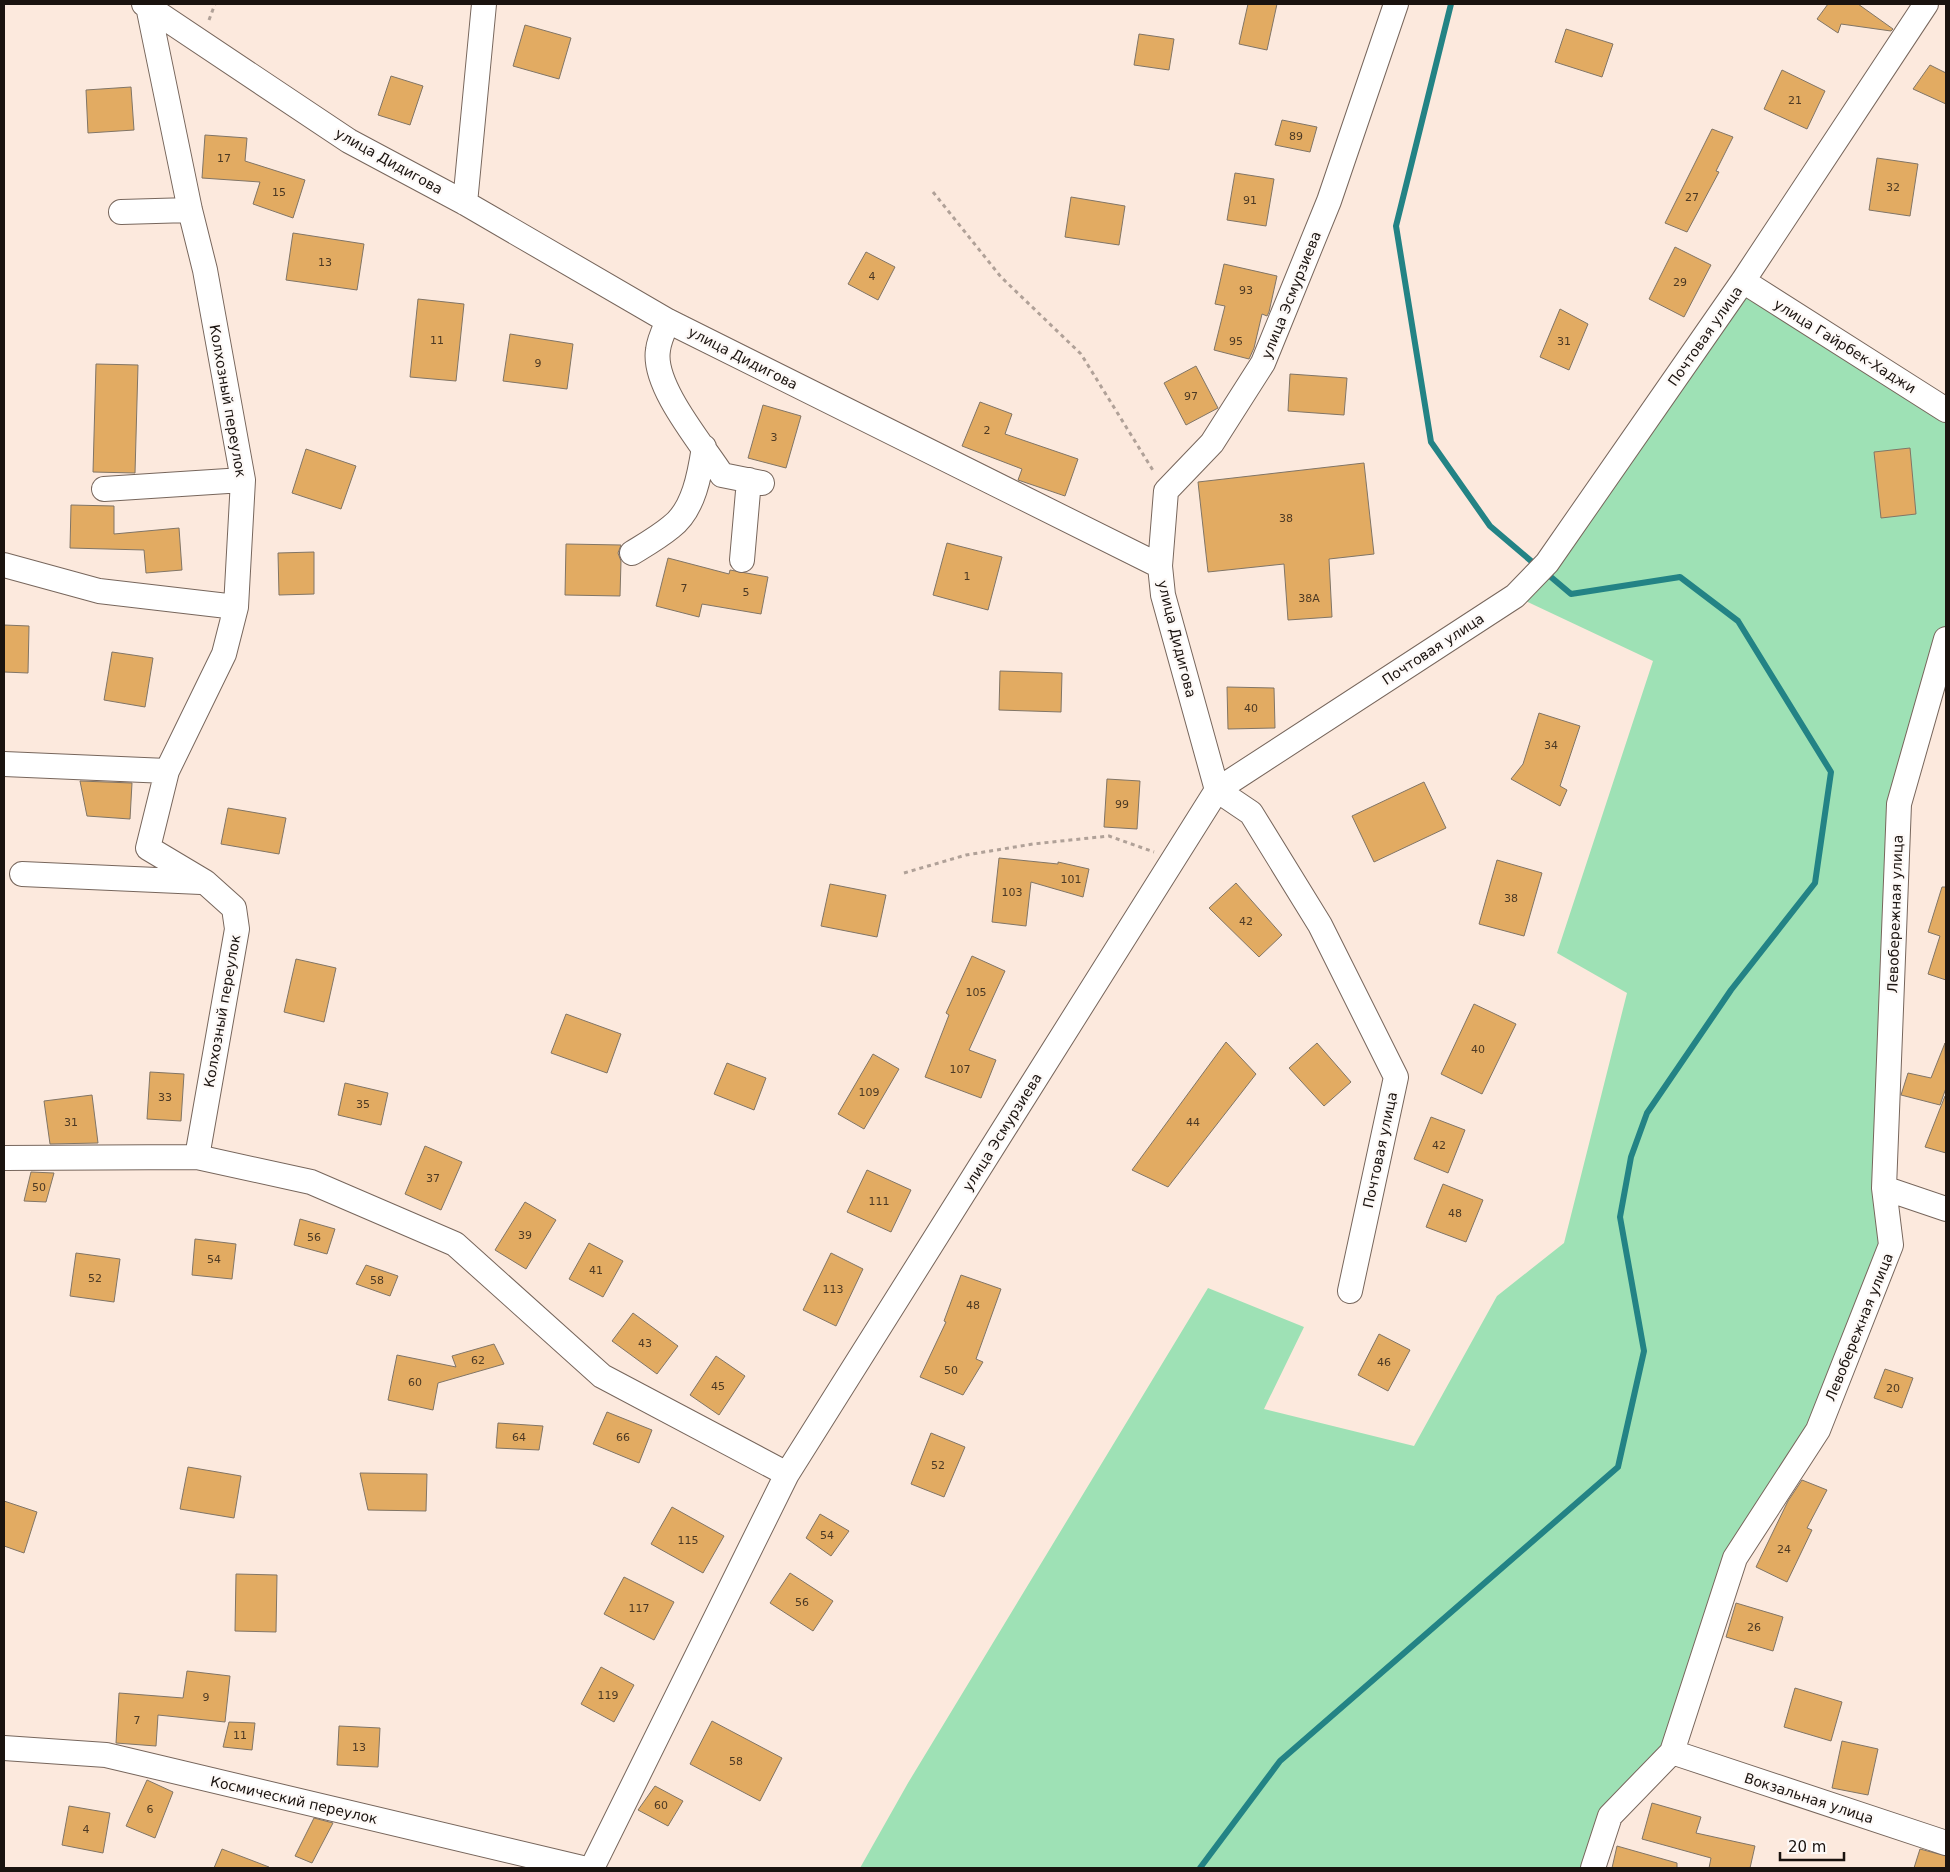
<svg xmlns="http://www.w3.org/2000/svg" width="1950" height="1872" font-family="'DejaVu Sans',sans-serif">
<style>
.green{fill:#9ee1b5}
.lines{fill:none;stroke-linecap:round;stroke-linejoin:round}
.stream{stroke:#238385;stroke-width:6}
.building{fill:#e2ab62;stroke:#817566}
.minor-casing{stroke:#77665c;stroke-width:26}
.path{stroke:#b0a198;stroke-width:3;stroke-dasharray:4 4;stroke-linecap:butt}
.minor{stroke:#fff;stroke-width:24}
.labels{text-anchor:middle;stroke-width:4.5;stroke-linejoin:round;paint-order:stroke}
.number-label{font-size:11px;fill:#4c3924}
.street-label{font-size:14px;fill:#1a130f;stroke:#fdf9f7}
</style>
<rect width="100%" height="100%" fill="#fce9dd"/>
<path class="green" d="M1743,281l203,129v229l-47,166 -8,440 -73,185 -83,128 -63,194 -62,64 -17,52h-733l48,-85 300,-495 96,39 -40,82 150,37 83,-150 67,-53 63,-250 -70,-40 96,-292 -138,-65z"/>
<g class="lines">
<path class="stream" d="M1451,4l-55,222 35,216 59,84 47,40
M1200,1868l80,-107 338,-294 26,-116 -24,-134 11,-60 16,-44 84,-123 84,-107 16,-111 -93,-151 -58,-44 -109,17 -26,-22"/>
</g>
<path class="building" d="M1248,4h29l-10,46 -28,-6z
M1828,4h30l35,25 -2,2 -50,-7 -3,9 -21,-14z
M525,25l46,13 -12,41 -46,-13z
M1566,29l47,15 -11,33 -47,-15z
M1139,34l35,5 -5,31 -35,-5z
M1930,65l16,8v31l-33,-15z
M1782,70l43,21 -18,38 -43,-20z
M391,76l32,10 -13,39 -32,-10z
M131,87l3,43 -46,3 -2,-43z
M1282,120l35,7 -7,25 -35,-7z
M1712,129l21,8 -17,34 3,1 -32,60 -22,-9z
M205,135l42,3 -2,23 60,19 -12,38 -40,-14 7,-22 -58,-4z
M1877,158l41,6 -8,52 -41,-6z
M1235,173l39,6 -8,47 -39,-6z
M1071,197l54,9 -6,39 -54,-8z
M293,233l71,11 -7,46 -71,-10z
M1675,247l36,18 -27,52 -35,-18z
M866,252l29,15 -17,33 -30,-16z
M1224,264l53,12 -8,36 -2,4 -5,-2 -8,34 -5,11 -35,-9 11,-44 -10,-2z
M418,299l46,5 -8,77 -46,-4z
M1560,309l28,15 -19,46 -29,-13z
M510,334l63,10 -6,45 -64,-8z
M96,364l42,1 -3,108 -42,-1z
M1196,366l22,42 -32,17 -22,-42z
M1290,374l57,4 -3,37 -56,-4z
M980,402l32,12 -7,20 73,25 -13,37 -47,-16 4,-11 -60,-23z
M763,405l38,11 -15,52 -38,-10z
M1910,448l6,66 -35,4 -7,-66z
M306,449l50,17 -15,43 -49,-16z
M1364,463l10,91 -45,5 3,58 -44,3 -4,-56 -76,8 -10,-90z
M71,505l43,1v28l65,-6 3,42 -36,3 -2,-23 -74,-2z
M947,543l55,14 -14,53 -55,-15z
M566,544l55,1 -3,8 3,8 -1,35 -55,-1z
M314,552v42l-35,1 -1,-42z
M668,558l61,16 1,-4 38,7 -7,37 -59,-10 -3,13 -43,-11z
M4,625l25,1 -1,47 -24,-1z
M112,652l41,6 -8,49 -41,-7z
M1000,671l62,2 -1,39 -62,-2z
M1227,687l47,1 1,40 -47,1z
M1539,713l41,13 -20,60 7,4 -7,16 -49,-27 12,-15z
M1107,779l33,2 -3,48 -33,-2z
M80,781l52,2 -2,36 -43,-3z
M1424,782l22,46 -72,34 -22,-46z
M228,808l58,10 -7,36 -58,-10z
M999,858l59,6v-2l31,7 -6,28 -52,-15 -5,44 -34,-4z
M1497,860l45,13 -18,63 -45,-12z
M1236,883l46,52 -23,22 -50,-49z
M830,884l56,11 -9,42 -56,-11z
M1942,887h4v93l-18,-6 12,-38 -12,-4z
M972,956l33,15 -36,79 27,10 -15,38 -56,-21 24,-62 -3,-2z
M296,959l40,9 -12,54 -40,-10z
M1474,1004l42,20 -34,70 -41,-20z
M566,1014l55,20 -14,39 -56,-20z
M1226,1042l30,32 -88,113 -36,-17z
M1317,1043l34,39 -27,24 -35,-38z
M1945,1043l1,45 -6,17 -39,-10 7,-22 23,5z
M873,1054l26,15 -35,60 -26,-15z
M727,1063l39,15 -12,32 -40,-16z
M150,1072l34,2 -3,47 -34,-2z
M345,1083l43,10 -7,32 -43,-10z
M92,1095l6,48 -48,1 -6,-43z
M1945,1096h1v57l-21,-6z
M1431,1117l34,13 -17,43 -34,-14z
M425,1146l37,16 -21,48 -36,-16z
M867,1170l44,20 -20,42 -44,-20z
M31,1172l23,1 -8,29 -22,-1z
M1443,1184l40,16 -17,42 -40,-15z
M525,1202l31,18 -30,49 -31,-19z
M300,1219l35,10 -8,25 -33,-9z
M195,1239l41,5 -4,35 -40,-4z
M589,1243l34,18 -20,36 -34,-18z
M76,1253l44,6 -6,43 -44,-6z
M831,1253l32,16 -27,57 -33,-16z
M366,1265l32,11 -8,20 -34,-12z
M961,1275l40,14 -25,70 7,3 -20,33 -43,-18 26,-55 -2,-1z
M633,1313l45,33 -21,28 -45,-33z
M1379,1334l31,16 -22,41 -30,-16z
M494,1344l10,20 -66,19 -5,27 -45,-10 9,-45 59,12 -4,-11z
M716,1356l29,20 -26,39 -29,-20z
M1885,1369l28,9 -11,30 -28,-10z
M607,1412l45,18 -13,33 -46,-19z
M498,1423l45,3 -4,24 -43,-2z
M931,1433l34,14 -21,50 -33,-13z
M188,1467l53,9 -7,42 -54,-9z
M360,1473l67,1 -1,37 -58,-1z
M1802,1480l25,10 -20,38 5,2 -25,52 -31,-15 32,-66z
M4,1501l33,11 -13,41 -20,-7z
M672,1507l52,29 -21,37 -52,-29z
M820,1514l29,17 -18,25 -25,-18z
M790,1573l43,28 -20,30 -43,-28z
M236,1574l41,1 -1,57 -41,-1z
M624,1577l50,25 -20,38 -50,-26z
M1736,1603l47,14 -10,34 -47,-14z
M601,1667l33,18 -20,37 -33,-18z
M187,1671l43,5 -5,46 -67,-7 -2,31 -40,-3 3,-50 64,5z
M1795,1688l47,14 -11,39 -47,-14z
M712,1721l70,37 -22,43 -70,-37z
M229,1722l26,1 -3,27 -29,-3z
M339,1726l41,2 -2,39 -41,-2z
M1842,1741l36,8 -10,46 -36,-7z
M147,1780l26,12 -18,46 -29,-12z
M655,1786l28,15 -15,25 -30,-16z
M1652,1803l49,14 -5,16 59,13 -5,22h-41l2,-10 -69,-19z
M69,1806l41,7 -7,40 -41,-8z
M314,1818l19,5 -21,40 -17,-7z
M1617,1846l60,17v5h-65z
M222,1849l47,18v1h-55z
M1920,1849l26,7v12h-32z"/>
<g class="lines">
<defs>
<path id="minor" d="M144,4l205,137 116,62 203,118 492,245 3,29 54,195
M148,6l42,204 15,60 38,210 -7,127 -12,47 -57,117 -19,77 57,34 29,26 3,21 -40,228
M465,203l19,-199
M121,212l69,-2
M1743,281l203,129
M668,321c-4,9 -9,19 -10,29 -6,36 45,95 64,125l40,8
M104,489l139,-9
M632,553c13,-8 27,-16 39,-26 23,-17 29,-54 33,-80
M742,560l7,-80
M4,565l95,26 137,16
M1160,566l6,-75 46,-48 51,-80 66,-162 67,-197
M4,764l163,7
M1217,790l34,23 69,112 76,152 -46,214
M22,874l179,8
M4,1158l193,-1 114,25 144,62 147,132 185,98
M1884,1188l62,21
M4,1748l102,7 476,113
M1672,1752l274,91
M592,1868l195,-394 430,-684 298,-194 32,-33 196,-282 183,-277
M1593,1868l17,-52 62,-64 63,-194 83,-128 73,-185 -7,-57 15,-384 47,-165"/>
</defs>
<use href="#minor" class="minor-casing"/>
<path class="path" d="M209,20l6,-16
M933,192l68,85 80,77 73,118
M904,873l62,-18 67,-11 76,-8 45,16"/>
<use href="#minor" class="minor"/>
</g>
<g class="labels">
<g class="number-label">
<text x="1795" y="104">21</text>
<text x="1296" y="140">89</text>
<text x="224" y="162">17</text>
<text x="1893" y="191">32</text>
<text x="279" y="196">15</text>
<text x="1692" y="201">27</text>
<text x="1250" y="204">91</text>
<text x="325" y="266">13</text>
<text x="872" y="280">4</text>
<text x="1680" y="286">29</text>
<text x="1246" y="294">93</text>
<text x="437" y="344">11</text>
<text x="1236" y="345">95</text>
<text x="1564" y="345">31</text>
<text x="538" y="367">9</text>
<text x="1191" y="400">97</text>
<text x="987" y="434">2</text>
<text x="774" y="441">3</text>
<text x="1286" y="522">38</text>
<text x="967" y="580">1</text>
<text x="684" y="592">7</text>
<text x="746" y="596">5</text>
<text x="1309" y="602">38А</text>
<text x="1251" y="712">40</text>
<text x="1551" y="749">34</text>
<text x="1122" y="808">99</text>
<text x="1071" y="883">101</text>
<text x="1012" y="896">103</text>
<text x="1511" y="902">38</text>
<text x="1246" y="925">42</text>
<text x="976" y="996">105</text>
<text x="1478" y="1053">40</text>
<text x="960" y="1073">107</text>
<text x="869" y="1096">109</text>
<text x="165" y="1101">33</text>
<text x="363" y="1108">35</text>
<text x="71" y="1126">31</text>
<text x="1193" y="1126">44</text>
<text x="1439" y="1149">42</text>
<text x="433" y="1182">37</text>
<text x="39" y="1191">50</text>
<text x="879" y="1205">111</text>
<text x="1455" y="1217">48</text>
<text x="525" y="1239">39</text>
<text x="314" y="1241">56</text>
<text x="214" y="1263">54</text>
<text x="596" y="1274">41</text>
<text x="95" y="1282">52</text>
<text x="377" y="1284">58</text>
<text x="833" y="1293">113</text>
<text x="973" y="1309">48</text>
<text x="645" y="1347">43</text>
<text x="478" y="1364">62</text>
<text x="1384" y="1366">46</text>
<text x="951" y="1374">50</text>
<text x="415" y="1386">60</text>
<text x="718" y="1390">45</text>
<text x="1893" y="1392">20</text>
<text x="519" y="1441">64</text>
<text x="623" y="1441">66</text>
<text x="938" y="1469">52</text>
<text x="827" y="1539">54</text>
<text x="688" y="1544">115</text>
<text x="1784" y="1553">24</text>
<text x="802" y="1606">56</text>
<text x="639" y="1612">117</text>
<text x="1754" y="1631">26</text>
<text x="608" y="1699">119</text>
<text x="206" y="1701">9</text>
<text x="137" y="1724">7</text>
<text x="240" y="1739">11</text>
<text x="359" y="1751">13</text>
<text x="736" y="1765">58</text>
<text x="661" y="1809">60</text>
<text x="150" y="1813">6</text>
<text x="86" y="1833">4</text>
</g>
<g class="street-label">
<text transform="translate(389 161) rotate(29)" y="5">улица Дидигова</text>
<text transform="translate(1291 295) rotate(-68)" y="5">улица Эсмурзиева</text>
<text transform="translate(1705 336) rotate(-55)" y="5">Почтовая улица</text>
<text transform="translate(1845 346) rotate(32)" y="5">улица Гайрбек-Хаджи</text>
<text transform="translate(743 358) rotate(27)" y="5">улица Дидигова</text>
<text transform="translate(228 401) rotate(80)" y="5">Колхозный переулок</text>
<text transform="translate(1177 639) rotate(76)" y="5">улица Дидигова</text>
<text transform="translate(1433 649) rotate(-33)" y="5">Почтовая улица</text>
<text transform="translate(1895 914) rotate(-88)" y="5">Левобережная улица</text>
<text transform="translate(222 1011) rotate(-80)" y="5">Колхозный переулок</text>
<text transform="translate(1002 1132) rotate(-58)" y="5">улица Эсмурзиева</text>
<text transform="translate(1380 1150) rotate(-78)" y="5">Почтовая улица</text>
<text transform="translate(1859 1327) rotate(-68)" y="5">Левобережная улица</text>
<text transform="translate(1809 1798) rotate(18)" y="5">Вокзальная улица</text>
<text transform="translate(294 1800) rotate(13)" y="5">Космический переулок</text>
</g>
</g>
<rect width="1950" height="1872" fill="none" stroke="#1a130f" stroke-width="10"/>
<path d="M1780 1852v8h64v-8" fill="none" stroke="#1a130f" stroke-width="2.5"/>
<text x="1788" y="1852" font-size="15" fill="#1a130f" stroke="#fdf9f7" stroke-width="4" paint-order="stroke">20 m</text>
</svg>
